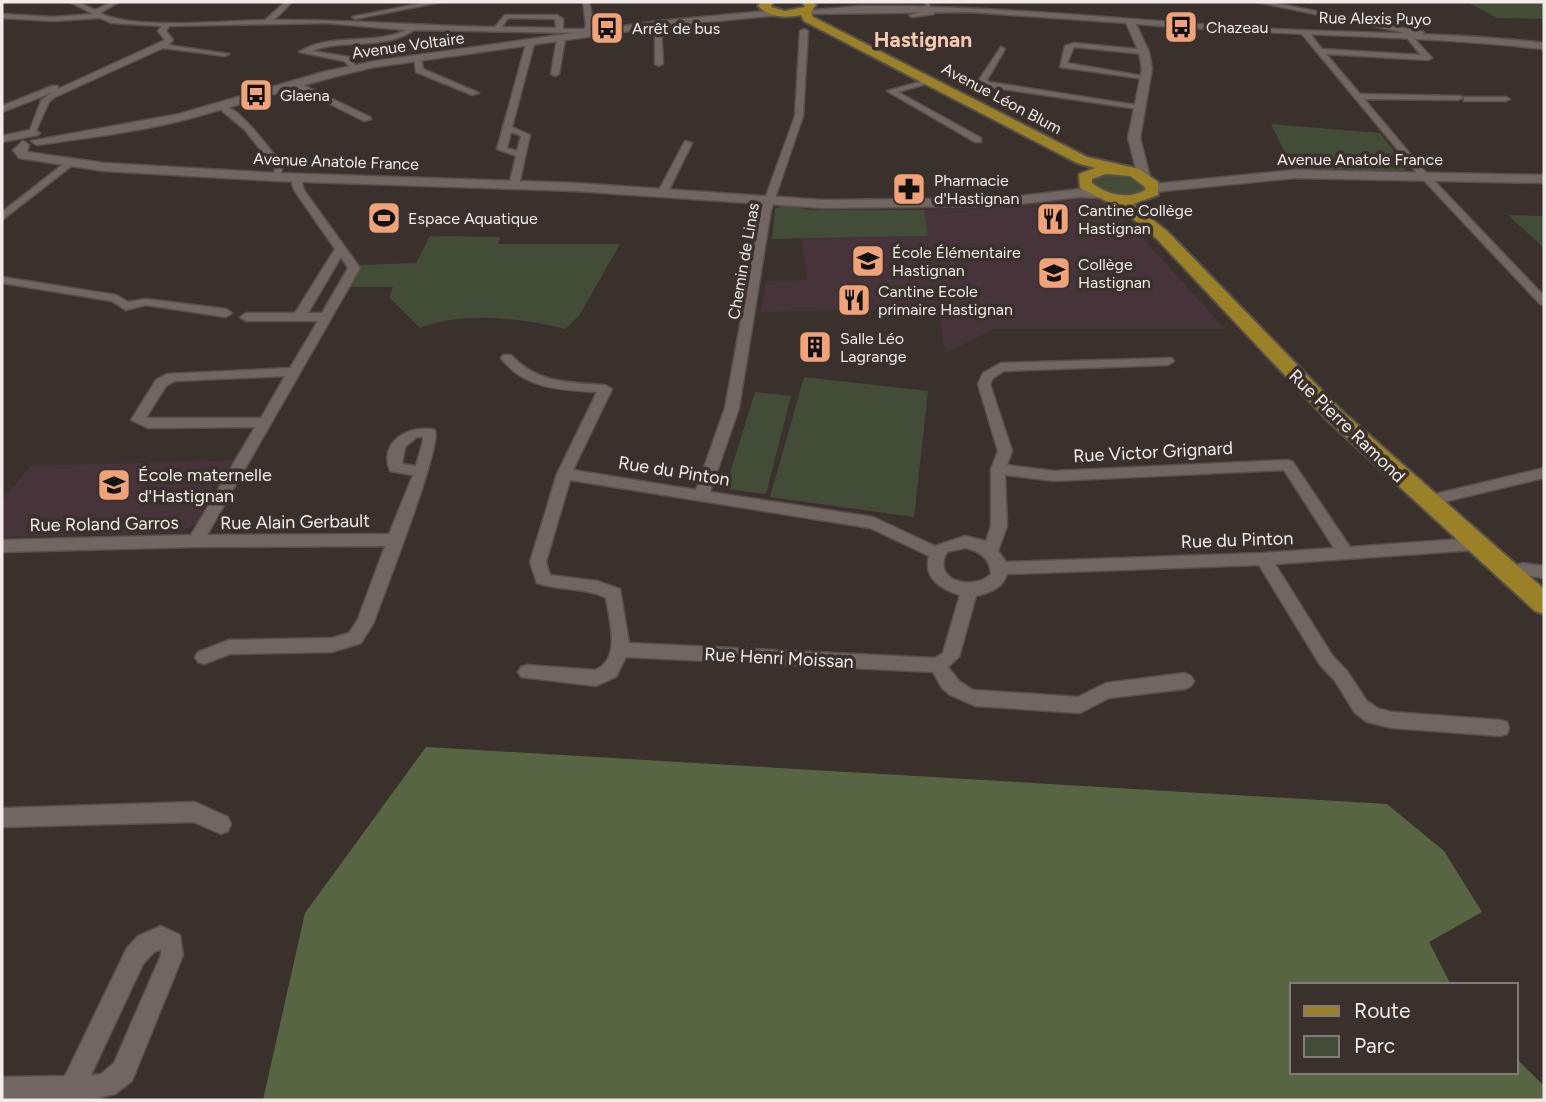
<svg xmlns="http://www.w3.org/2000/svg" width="1546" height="1102" font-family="Figtree,sans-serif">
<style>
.education{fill:#47343b}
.green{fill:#434c37}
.forest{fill:#586543}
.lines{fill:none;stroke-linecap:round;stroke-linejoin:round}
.street-casing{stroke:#574f4c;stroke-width:3}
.secondary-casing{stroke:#574f4c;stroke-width:3}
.primary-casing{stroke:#574f4c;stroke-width:4}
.street{fill:#716661;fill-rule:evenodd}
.secondary{fill:#716661;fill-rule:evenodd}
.primary{fill:#9a8027;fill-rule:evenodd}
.labels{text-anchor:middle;stroke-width:7;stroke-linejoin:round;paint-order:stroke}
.far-street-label{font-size:16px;fill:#f2ebe9;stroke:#3a302c}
.far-poi-label{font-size:16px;fill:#f2ebe9;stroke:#3a302c;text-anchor:start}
.street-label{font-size:18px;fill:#f2ebe9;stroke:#3a302c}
.poi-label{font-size:18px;fill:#f2ebe9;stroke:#3a302c;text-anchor:start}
.far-district-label{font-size:21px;font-weight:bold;fill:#f7cab3;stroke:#3a302c}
</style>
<rect width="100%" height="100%" fill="#3a302c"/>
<path class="education" d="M1086,198l22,5 25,24 92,102h-230l-50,24 -7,-45 -177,4 5,-31 41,-1 -5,-41 125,-3 -3,-26 67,-2z
M233,460l-6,11h-6l-23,38 6,1 -6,12 -17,11 -179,4v-37l29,-34z"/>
<path class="green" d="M1467,2h77v17l-47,-1z
M1271,124l109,9 28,35 -5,3 -110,-2z
M1107,173l24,3 13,10 -1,3c-14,10 -43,8 -49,-9z
M785,205l25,5h114l4,26 -156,3 3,-30z
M1508,215l36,1v32z
M430,236l70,1 -2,7h122l-41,72 -14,13c-44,-11 -102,-18 -145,-1l-31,-31 4,-10h-46l13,-22 56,-2z
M804,377l124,14 -14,126 -144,-20z
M755,392l36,4 -25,98 -41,-5z"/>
<path class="forest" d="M426,747l961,57 57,47 38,61 -53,30 22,43h-159v87h224v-14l28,28v14h-1281l42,-187z"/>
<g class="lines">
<defs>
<path id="street" d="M70,2h8l17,8 16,-8h8l-19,11c34,17 124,8 165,7l20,-18h7l-18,18c73,-1 147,6 221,7l10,-12h52l6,4v10h21l2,-3 -3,-24h6l5,24 -4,5 4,3 -4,2 -9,-3 -167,-3c-30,21 -69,8 -102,21l37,6 8,11 -4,2 -9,-9 -45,-9c31,-20 74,-6 107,-22l-79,-7 -158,3 -3,5 7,9 -5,5 61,9 -4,2 -62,-8 -108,49 -6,5 -15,33h-6l13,-34 10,-8 -49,19v-6l50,-20h6v3l107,-49 -7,-9 4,-5 -51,-3 -11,-5 -47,3 -51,-3v-4l51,3 40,-3zM511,18l44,1 1,9 -54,-1 5,-8z
M428,2h13l-86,17 -3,-2z
M1257,2h12l155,30 -3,4 -11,-2 22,24 -4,2 -102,-6 34,40 101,2 1,2 -4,2 -94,-1 59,70 121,127v9l-4,-1 -123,-131 -116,-140 7,-2 14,18 99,6 -19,-23z
M928,3l6,11 -22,3 -3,-2 19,-4 -3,-6z
M658,22l3,2 2,40 -4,2 -4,-2v-40z
M804,29l4,2 -5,85 -32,94 -32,198 -29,84 163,25 62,29 30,-10 21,5 5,-15v-57l7,-18 -20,-67 5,-11 18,-10 171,-5 2,3 -6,4 -164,6 -11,7 -3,6 22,67 -5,14 47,6 234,-11 5,2 57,85 125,-9 6,2 2,4 -8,6 -200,14 57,91 15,16 20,30 12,8 13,3 108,8 7,2 2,6 -2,6 -7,2 -108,-8 -25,-6 -12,-9 -20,-32 -15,-16 -61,-100 -252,9c-4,14 -18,19 -31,22l-17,61 -11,10 11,14 14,9 105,7 28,-14 79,-10 6,3 3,5 -3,5 -6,3 -76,9 -29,15 -105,-7 -25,-11 -8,-7 -9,-16 -307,-15 -10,20 -20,9 -75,-9 -3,-5 3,-5 6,-2 68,5c27,-11 14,-50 11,-72 -20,-11 -47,-7 -69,-15l-7,-21 27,-88 40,-82c-36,-2 -73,-3 -96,-34l2,-3h8c26,28 59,28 94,30l7,4 -39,81 123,20 29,-82 36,-198 34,-94 5,-85zM1284,470l50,78 -71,5 -257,9 -8,-11 9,-25 -2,-51 49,6zM570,480l300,48 59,28c-6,22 12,33 31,39l-17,58 -8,5 -306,-15 -9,-54 -23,-8 -47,-6 -4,-13zM965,548c15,3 25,10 26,26 -19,18 -60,6 -44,-22z
M561,37l4,2 -6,35 -4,2 -4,-2 6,-35z
M530,42l4,2 -22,83 18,8 -11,50 -5,3 -5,-3 7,-29 -19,-7 29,-105zM511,132l10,4 -4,15 -10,-3z
M1074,43l73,7 -3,4 -70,-7 -7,16 82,14 -4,2 -85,-12 5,-21z
M1001,47l4,2 -18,31 2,2 153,24 -4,3 -155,-23 -4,-6z
M414,56l7,2 2,11 56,24 -7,2 -56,-23z
M926,80l20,6 -4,2 -16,-4 -28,8 83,46v4h-6l-88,-51z
M295,81l75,36 1,2 -7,2 -72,-36z
M1467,97h39l4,2 -4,2h-42v-4z
M219,104c19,0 52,47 64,62l-4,13h-6l2,-11 -30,-38 -26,-22z
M685,141l7,2 -24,49 -8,2 -2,-2z
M66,162l8,2 -72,56v-8z
M297,176l8,2 -3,5 2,7 56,78 -153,267 182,-1 24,-59 -23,-4c-12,-29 19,-47 45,-41 7,17 -51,163 -61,192l-13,21 -29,9 -102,2 -26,10 -6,-2 -3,-5 3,-5 31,-12 103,-2 17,-5 9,-14 27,-73 -189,1 -194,5v-12l189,-5 64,-108 -107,1 -17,-8 25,-40 11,-6 123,-6 28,-47h-72l-6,-4 6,-4h49l40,-64 -41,-59 -2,-7zM341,257l7,11 -26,45h-14zM285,376l-24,42h-115l20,-32 9,-5zM417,437h6v4l-7,25 -14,-2 3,-17z
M2,277l114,18 12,7 18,-3 80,10 6,4 -6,4 -80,-12 -20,5 -14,-9 -110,-18z
M1544,468v10l-117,28 -7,-5 7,-5z
M1523,563l21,3v12l-21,-3 -15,4 -6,-2 -2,-4 2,-4z
M195,802l33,15 3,7 -3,7 -7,3 -27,-12 -192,5 1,-19z
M161,926l19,9 3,20 -51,126 -17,13 -26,6h-87v-23l63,-1 62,-128 11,-12zM161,949v6l-47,108 -13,11 -10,1 52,-111 11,-12z"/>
<path id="secondary" d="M861,6c128,-1 254,13 381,21 101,7 202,4 302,16v6c-135,-15 -272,-13 -408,-25l13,28 3,17 -12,69 10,39 -6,4 -6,-4 -10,-39 14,-69 -3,-17 -13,-29 -156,-11 -164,2 -5,-3z
M777,10l3,5 -122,12 -283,40c-65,14 -127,36 -191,53 -48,12 -98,18 -147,25l-6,-4 148,-27 144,-42 52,-11 283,-40z
M34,129l6,4 -2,2 -36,7v-6z
M23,141l6,4 -2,7 77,11 172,10 299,10 248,17 180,-2 77,-9 19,1 7,4 -7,4 -19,-1 -77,9 -180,2 -248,-17 -299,-10 -172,-10 -85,-13 -6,-8z
M1295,170l249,5v8l-249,-5 -141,14 -6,-4 6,-4z"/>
<path id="primary" d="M762,2h11l-2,5 14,4 20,-4 -3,-5h11l3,3 -5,7 2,5 274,140 52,12 19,13v13l-25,9 35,28 174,179 202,178v25l-9,-3 -207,-190 -172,-183 -36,-30 -40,-20 -1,-14 16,-6 -18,-5 -273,-142 -3,-6c-16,3 -31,3 -43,-9zM1106,174l24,2 15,11v3c-17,10 -37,5 -53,-7v-4z"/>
</defs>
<use href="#street" class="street-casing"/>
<use href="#secondary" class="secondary-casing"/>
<use href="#primary" class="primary-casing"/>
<use href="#street" class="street"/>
<use href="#secondary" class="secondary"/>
<use href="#primary" class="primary"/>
</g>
<defs>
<symbol id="bus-square" viewBox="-11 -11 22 22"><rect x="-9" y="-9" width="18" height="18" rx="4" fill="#f0a279" stroke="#3a302c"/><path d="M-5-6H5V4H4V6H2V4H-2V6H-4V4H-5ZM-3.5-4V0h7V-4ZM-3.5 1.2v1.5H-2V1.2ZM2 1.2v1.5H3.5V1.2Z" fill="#111"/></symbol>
<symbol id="pharmacy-square" viewBox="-11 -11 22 22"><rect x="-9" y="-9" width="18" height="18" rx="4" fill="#f0a279" stroke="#3a302c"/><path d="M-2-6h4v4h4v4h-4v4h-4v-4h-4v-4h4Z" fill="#111"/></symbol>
<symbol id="stadium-square" viewBox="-11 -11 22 22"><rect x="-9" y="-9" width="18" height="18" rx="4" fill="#f0a279" stroke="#3a302c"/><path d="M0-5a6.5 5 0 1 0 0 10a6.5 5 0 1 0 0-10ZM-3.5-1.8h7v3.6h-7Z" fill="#111"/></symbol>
<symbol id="restaurant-square" viewBox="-11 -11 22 22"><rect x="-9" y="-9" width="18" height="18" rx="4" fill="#f0a279" stroke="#3a302c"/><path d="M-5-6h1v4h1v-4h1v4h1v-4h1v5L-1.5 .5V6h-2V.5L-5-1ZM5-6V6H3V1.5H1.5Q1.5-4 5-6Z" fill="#111"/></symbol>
<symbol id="school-square" viewBox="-11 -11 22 22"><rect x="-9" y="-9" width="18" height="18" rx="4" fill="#f0a279" stroke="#3a302c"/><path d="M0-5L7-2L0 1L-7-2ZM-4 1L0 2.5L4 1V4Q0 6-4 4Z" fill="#111"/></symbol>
<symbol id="building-square" viewBox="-11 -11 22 22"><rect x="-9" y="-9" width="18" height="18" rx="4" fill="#f0a279" stroke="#3a302c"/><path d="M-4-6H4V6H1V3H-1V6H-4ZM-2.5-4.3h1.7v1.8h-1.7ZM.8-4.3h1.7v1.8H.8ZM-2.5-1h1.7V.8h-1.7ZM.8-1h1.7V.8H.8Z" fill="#111"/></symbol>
</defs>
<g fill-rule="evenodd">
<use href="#bus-square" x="1162" y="8" width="38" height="38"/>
<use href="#bus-square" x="588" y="9" width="38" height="38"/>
<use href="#bus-square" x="237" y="76" width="38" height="38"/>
<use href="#pharmacy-square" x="890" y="170" width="38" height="38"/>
<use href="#stadium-square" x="365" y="199" width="38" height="38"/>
<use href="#restaurant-square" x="1034" y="200" width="38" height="38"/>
<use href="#school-square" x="849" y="242" width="38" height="38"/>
<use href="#school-square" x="1035" y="254" width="38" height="38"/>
<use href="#restaurant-square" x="835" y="281" width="38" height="38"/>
<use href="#building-square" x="796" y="328" width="38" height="38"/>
<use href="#school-square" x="95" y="466" width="38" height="38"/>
</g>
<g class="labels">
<g class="far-street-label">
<text transform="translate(1375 18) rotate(1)" y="6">Rue Alexis Puyo</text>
<text transform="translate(408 45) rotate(-8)" y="6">Avenue Voltaire</text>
<text transform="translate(1002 98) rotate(28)" y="6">Avenue Léon Blum</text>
<text x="1360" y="165">Avenue Anatole France</text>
<text transform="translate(336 161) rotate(2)" y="6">Avenue Anatole France</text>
<text transform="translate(743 261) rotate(-80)" y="6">Chemin de Linas</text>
</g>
<g class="far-poi-label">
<text x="1206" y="33">Chazeau</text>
<text x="632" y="34">Arrêt de bus</text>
<text x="280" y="101">Glaena</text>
<text x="934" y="186">Pharmacie<tspan x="934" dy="18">d'Hastignan</tspan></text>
<text x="1078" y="216">Cantine Collège<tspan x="1078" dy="18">Hastignan</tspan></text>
<text x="408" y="224">Espace Aquatique</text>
<text x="892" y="258">École Élémentaire<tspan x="892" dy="18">Hastignan</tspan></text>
<text x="1078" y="270">Collège<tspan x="1078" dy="18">Hastignan</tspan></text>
<text x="878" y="297">Cantine Ecole<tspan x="878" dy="18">primaire Hastignan</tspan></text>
<text x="840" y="344">Salle Léo<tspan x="840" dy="18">Lagrange</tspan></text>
</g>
<g class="street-label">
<text transform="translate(1347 426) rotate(44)" y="6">Rue Pierre Ramond</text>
<text transform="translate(1153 452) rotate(-3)" y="6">Rue Victor Grignard</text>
<text transform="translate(674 471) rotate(9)" y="6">Rue du Pinton</text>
<text transform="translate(295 522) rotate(-1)" y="6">Rue Alain Gerbault</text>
<text transform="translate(104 524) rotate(-1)" y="6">Rue Roland Garros</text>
<text transform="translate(1237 540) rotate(-2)" y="6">Rue du Pinton</text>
<text transform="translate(779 658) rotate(3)" y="6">Rue Henri Moissan</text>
</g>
<g class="poi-label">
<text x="138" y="481">École maternelle<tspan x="138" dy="21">d'Hastignan</tspan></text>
</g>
<g class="far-district-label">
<text x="923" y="47">Hastignan</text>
</g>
</g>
<rect width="1546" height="1102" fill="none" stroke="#f2ebe9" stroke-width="7"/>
<rect x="1290" y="983" width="228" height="91" fill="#3a302c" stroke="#847b78" stroke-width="2"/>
<rect x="1304" y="1006" width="35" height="10" fill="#9a8027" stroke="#847b78" stroke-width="2"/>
<text x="1354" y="1018" font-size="21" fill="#f2ebe9">Route</text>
<rect x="1304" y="1036" width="35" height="21" fill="#434c37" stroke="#847b78" stroke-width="2"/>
<text x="1354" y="1053" font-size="21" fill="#f2ebe9">Parc</text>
</svg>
